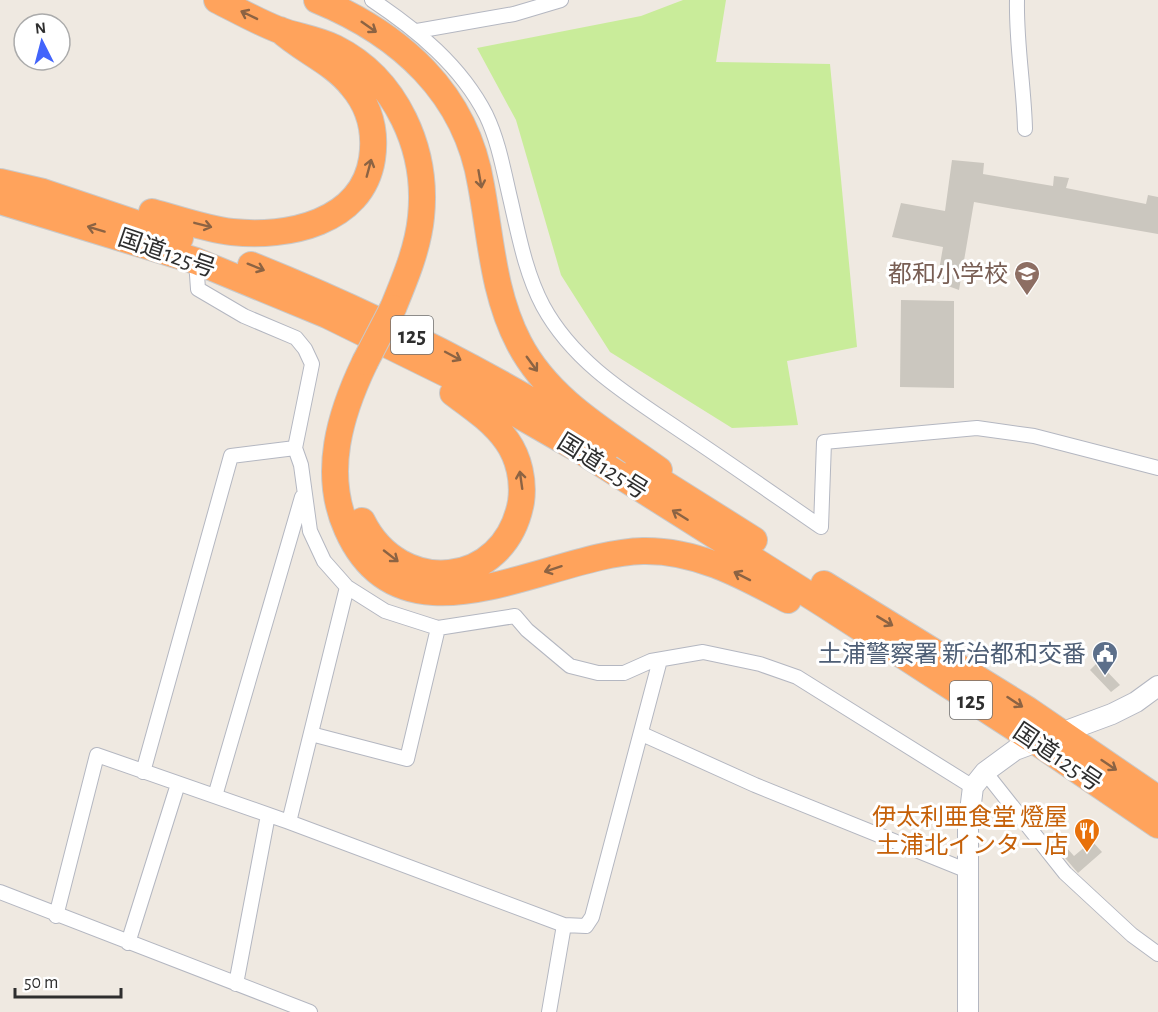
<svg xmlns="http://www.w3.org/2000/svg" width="1158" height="1012" font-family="'Alegreya Sans','Noto Sans JP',sans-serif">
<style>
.pitch{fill:#c9ec9a}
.building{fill:#cbc7bf}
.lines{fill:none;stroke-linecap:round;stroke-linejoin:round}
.street-casing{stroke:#b4b7c1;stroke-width:16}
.secondary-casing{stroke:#b4b7c1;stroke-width:22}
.highway-casing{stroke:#c9c9c9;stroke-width:28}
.street{stroke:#fff;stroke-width:14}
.secondary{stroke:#fff;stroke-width:20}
.highway{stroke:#ffa35c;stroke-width:26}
.highway-bridge-casing{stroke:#c9c9c9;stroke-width:28;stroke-linecap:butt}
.highway-bridge{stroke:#ffa35c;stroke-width:26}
.oneway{stroke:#8c6343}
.labels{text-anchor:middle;stroke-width:6;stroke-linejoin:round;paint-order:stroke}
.shield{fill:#fff;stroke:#6d6d6d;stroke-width:1.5}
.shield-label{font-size:22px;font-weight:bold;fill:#2e2e2e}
.street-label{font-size:24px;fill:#2e2e2e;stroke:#fff}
.education-label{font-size:24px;fill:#785e54;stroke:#fff;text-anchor:end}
.service-label{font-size:24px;fill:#4e5e75;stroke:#fff;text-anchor:end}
.food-label{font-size:24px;fill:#c56008;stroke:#fff;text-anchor:end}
</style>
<rect width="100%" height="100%" fill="#efe9e1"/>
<path class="pitch" d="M683,0h43l-10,62 114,2 27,283 -70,14 11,64 -66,3 -122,-76 -49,-77 -45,-155 -39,-72 164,-32z"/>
<path class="building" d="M952,160l32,3 -1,11 70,12 1,-10 15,2 -3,10 80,16 2,-9 10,2v37l-184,-32 -15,88 -22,-8 6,-35 -51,-10 9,-34 44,8z
M901,300l53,1v87l-54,-1z
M1098,662l22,23 -9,7 -21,-22z
M1092,841l10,11 -24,21 -18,-21 6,-5 8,9z"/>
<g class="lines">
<defs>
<path id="street" d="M372,0c45,30 89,66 114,115 13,27 18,58 25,87 8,35 15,72 32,104 32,59 90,92 144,129 45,30 89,61 134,92l3,-85 153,-14 57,8 124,32
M1017,0c-1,44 7,86 8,129
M417,31l97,-17 47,-14
M196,261l2,28 46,27 52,22 9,11 7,15 -17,84 6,17 9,66 14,30 23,26 38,24 53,17 77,-12 12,14 43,36 28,7h26l27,-12 52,-9 57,12 37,13 176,110
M311,734l96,25 31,-131
M642,734l113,51 213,86
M143,772l88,-316 64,-8
M985,772l80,101 67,62 26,19
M215,796l87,-299
M289,822l58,-235
M0,892l310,120
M56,916l41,-161 192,67 275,103 22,1 6,-9 68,-257
M128,943l50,-159
M236,984l32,-169
M549,1012l15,-87"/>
<path id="secondary" d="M968,1012v-185l5,-40 12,-15 30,-22 97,-36 24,-12 22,-16"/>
<path id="highway" d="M217,0c20,10 41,22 62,30 19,7 38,9 56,18 62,31 93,102 86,169 -3,31 -16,62 -28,91
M317,0c83,34 149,93 164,185 10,54 12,108 38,158 30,58 89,90 140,127
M0,182l43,10 137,46
M0,201l196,60 131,54 124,61 127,73 247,156 210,136 123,84
M152,212c26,7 54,17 80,20 55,6 130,-9 140,-73 4,-27 -2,-52 -20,-73 -19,-24 -49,-35 -72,-56
M251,265c125,50 243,110 357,182
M365,362c-25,52 -43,111 -18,167 56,127 202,24 296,22 54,-1 100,25 145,49
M638,467l116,73
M362,521c38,77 143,68 159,-19 3,-21 -2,-44 -14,-61 -14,-20 -35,-34 -54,-48
M824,584l204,126 130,89"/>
</defs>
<use href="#street" class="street-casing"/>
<use href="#secondary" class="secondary-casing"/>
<use href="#highway" class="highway-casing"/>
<use href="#street" class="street"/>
<use href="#secondary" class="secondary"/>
<use href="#highway" class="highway"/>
<defs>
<path id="highway-bridge" d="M365,362l28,-54"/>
</defs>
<use href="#highway-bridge" class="highway-bridge-casing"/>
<use href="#highway-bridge" class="highway-bridge"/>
</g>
<defs><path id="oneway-shaft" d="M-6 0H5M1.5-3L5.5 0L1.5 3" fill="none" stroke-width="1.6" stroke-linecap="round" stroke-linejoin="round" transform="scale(1.5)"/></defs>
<g class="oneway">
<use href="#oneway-shaft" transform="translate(249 15) rotate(-154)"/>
<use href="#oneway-shaft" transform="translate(369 27) rotate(35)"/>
<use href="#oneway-shaft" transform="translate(369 168) rotate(-75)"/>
<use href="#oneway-shaft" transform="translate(480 179) rotate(80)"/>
<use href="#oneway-shaft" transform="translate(203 225) rotate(14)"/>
<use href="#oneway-shaft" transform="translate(96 229) rotate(-163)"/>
<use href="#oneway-shaft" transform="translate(256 267) rotate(22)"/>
<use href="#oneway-shaft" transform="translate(453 356) rotate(28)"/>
<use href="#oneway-shaft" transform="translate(532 364) rotate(54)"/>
<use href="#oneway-shaft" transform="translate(521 480) rotate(-98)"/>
<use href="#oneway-shaft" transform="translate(680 515) rotate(-148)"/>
<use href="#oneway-shaft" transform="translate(391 556) rotate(38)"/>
<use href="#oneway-shaft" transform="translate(553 569) rotate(162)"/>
<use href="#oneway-shaft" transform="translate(742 576) rotate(-153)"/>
<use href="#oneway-shaft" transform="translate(885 621) rotate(31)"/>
<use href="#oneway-shaft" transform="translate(1015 702) rotate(33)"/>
<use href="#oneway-shaft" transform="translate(1109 765) rotate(34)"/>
</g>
<defs>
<symbol id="school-pin" viewBox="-11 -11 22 30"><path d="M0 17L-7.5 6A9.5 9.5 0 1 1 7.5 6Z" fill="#8d6e63" stroke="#fff"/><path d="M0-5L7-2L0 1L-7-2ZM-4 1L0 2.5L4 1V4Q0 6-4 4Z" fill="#fff"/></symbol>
<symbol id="civic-pin" viewBox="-11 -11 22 30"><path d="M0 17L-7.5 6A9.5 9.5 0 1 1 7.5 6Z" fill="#5c6f8a" stroke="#fff"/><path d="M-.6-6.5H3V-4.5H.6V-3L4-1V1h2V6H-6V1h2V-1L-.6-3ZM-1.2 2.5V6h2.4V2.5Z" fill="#fff"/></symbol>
<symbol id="restaurant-pin" viewBox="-11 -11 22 30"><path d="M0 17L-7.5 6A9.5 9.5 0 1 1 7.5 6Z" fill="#e8710a" stroke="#fff"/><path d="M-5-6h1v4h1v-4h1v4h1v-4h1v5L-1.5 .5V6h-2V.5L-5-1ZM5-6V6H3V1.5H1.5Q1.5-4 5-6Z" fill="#fff"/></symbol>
</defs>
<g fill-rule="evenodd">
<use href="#school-pin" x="1012" y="259" width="30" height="40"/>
<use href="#civic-pin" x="1090" y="639" width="30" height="40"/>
<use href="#restaurant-pin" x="1072" y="816" width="30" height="40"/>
</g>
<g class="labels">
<g class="shield">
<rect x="391" y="316" width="42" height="38" rx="4.5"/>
<rect x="950" y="681" width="42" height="38" rx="4.5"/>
</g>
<g class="shield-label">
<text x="412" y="343">125</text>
<text x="971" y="708">125</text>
</g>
<g class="street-label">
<text transform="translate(167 253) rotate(19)" y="8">国道125号</text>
<text transform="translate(603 466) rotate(32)" y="8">国道125号</text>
<text transform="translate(1058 757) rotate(34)" y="8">国道125号</text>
</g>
<g class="education-label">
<text x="1008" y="282">都和小学校</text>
</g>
<g class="service-label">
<text x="1086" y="662">土浦警察署 新治都和交番</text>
</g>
<g class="food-label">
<text x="1068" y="825">伊太利亜食堂 燈屋<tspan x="1068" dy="28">土浦北インター店</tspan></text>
</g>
</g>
<g transform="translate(42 42) rotate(354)"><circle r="28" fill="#ffffff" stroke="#ababab" stroke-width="1.5"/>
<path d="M0-4.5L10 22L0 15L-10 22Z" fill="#4264fb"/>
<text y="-9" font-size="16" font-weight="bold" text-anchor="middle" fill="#2e2e2e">N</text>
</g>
<path d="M15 988v9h106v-9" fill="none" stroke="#2e2e2e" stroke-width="3"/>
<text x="24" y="988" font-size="18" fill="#2e2e2e" stroke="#ffffff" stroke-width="4.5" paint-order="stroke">50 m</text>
</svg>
